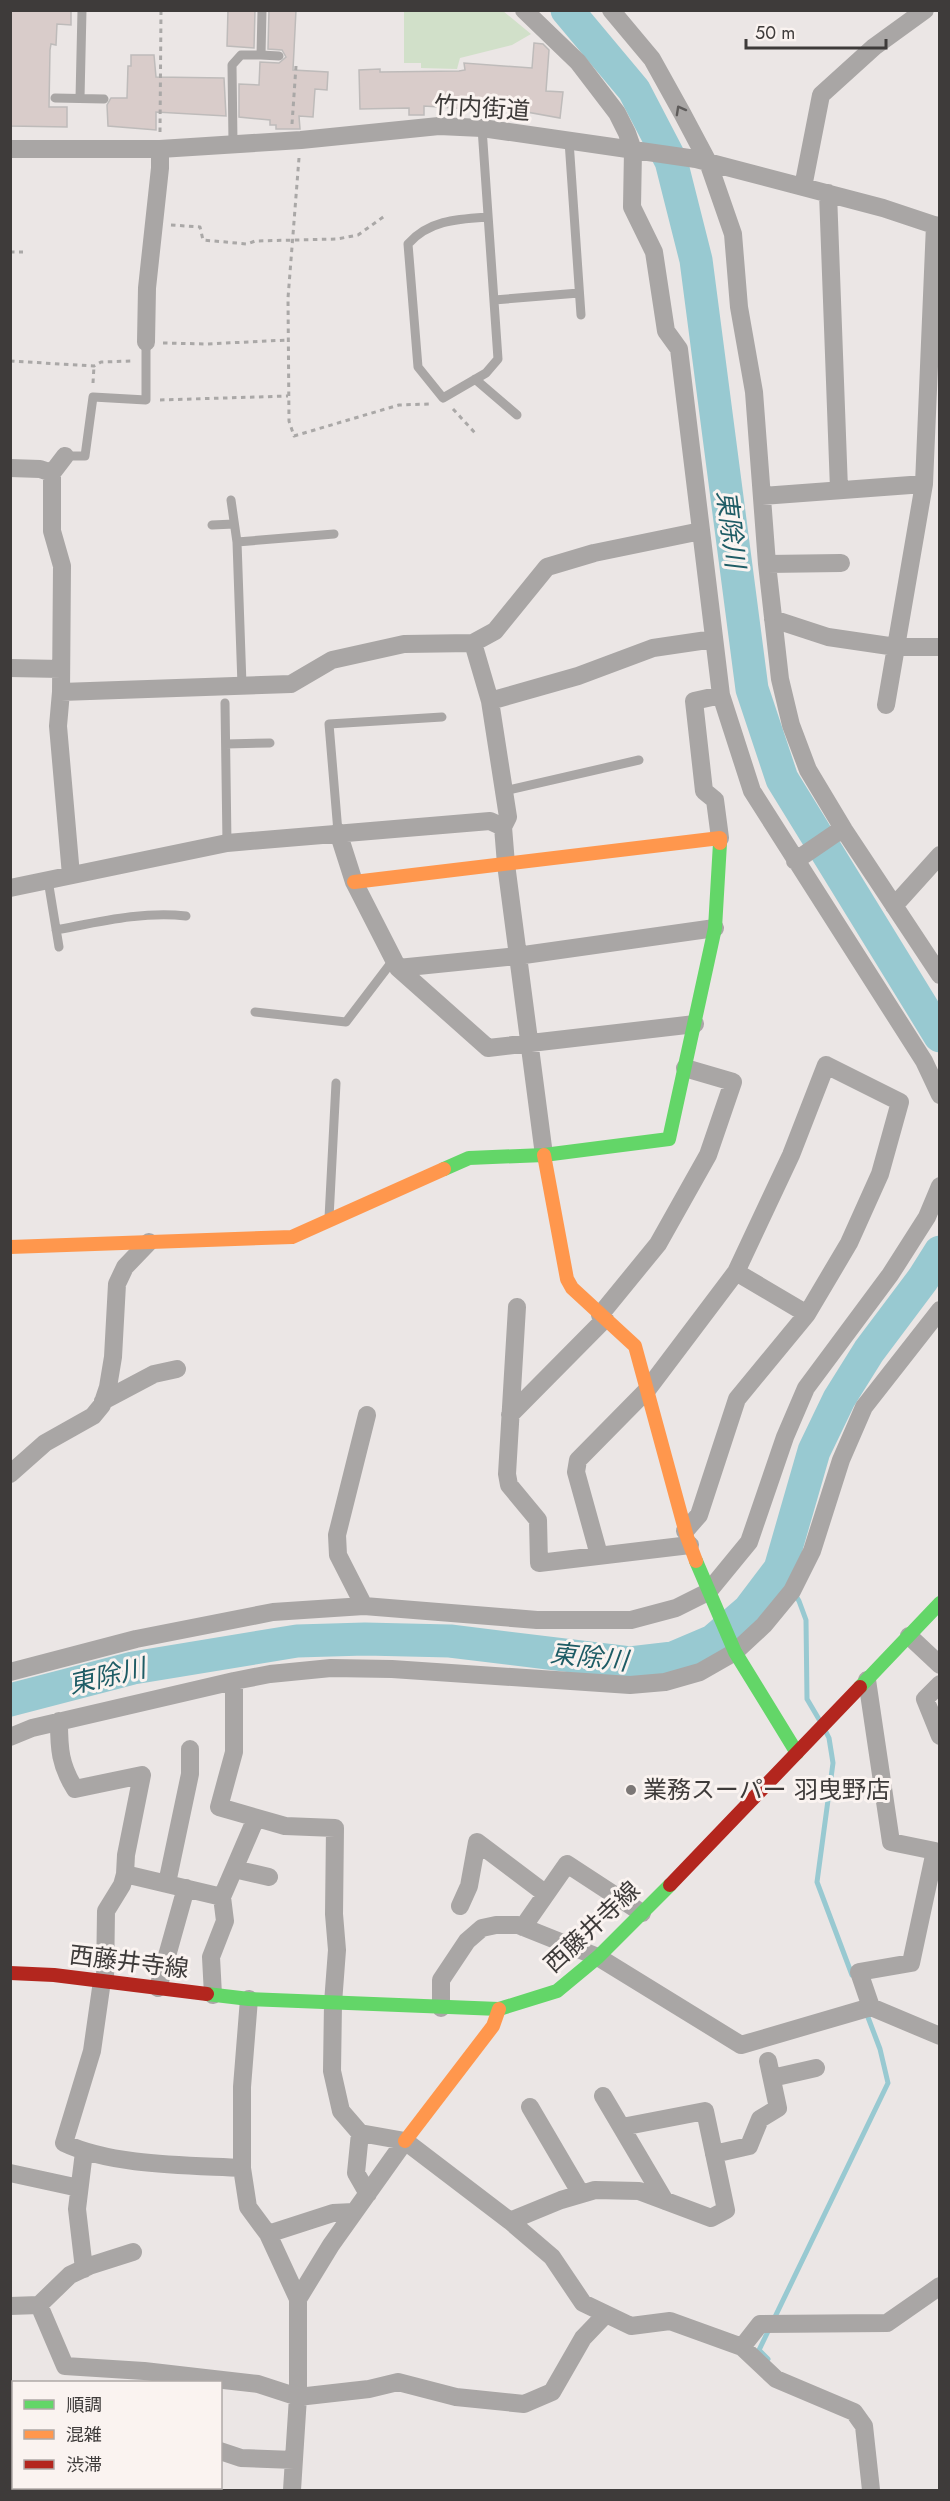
<svg xmlns="http://www.w3.org/2000/svg" width="950" height="2501" font-family="Jost,'Noto Sans JP',sans-serif">
<style>
.green{fill:#d1e0c9}
.lines{fill:none;stroke-linecap:round;stroke-linejoin:round}
.stream{stroke:#98c9d1;stroke-width:5}
.river{stroke:#98c9d1;stroke-width:33}
.building{fill:#d9ccca;stroke:#bebbba;stroke-width:1.5}
.path{stroke:#aaa8a7;stroke-width:3;stroke-dasharray:4.5 4.5;stroke-linecap:butt}
.lane{stroke:#a9a6a5;stroke-width:9}
.street{stroke:#a9a6a5;stroke-width:18}
.fast{stroke:#63d668;stroke-width:14}
.slow{stroke:#ff974d;stroke-width:14}
.jam{stroke:#b3261e;stroke-width:14}
.oneway{stroke:#5e5b5a}
.poi-dot{fill:#7b7776;stroke:#faf3f0;stroke-width:2}
.labels{text-anchor:middle;stroke-width:6;stroke-linejoin:round;paint-order:stroke}
.street-label{font-size:24px;fill:#3e3b3a;stroke:#faf3f0}
.poi-label{font-size:24px;fill:#3e3b3a;stroke:#faf3f0;text-anchor:start}
.water-label{font-size:26px;font-style:italic;fill:#1e5c65;stroke:#faf3f0}
</style>
<rect width="100%" height="100%" fill="#ebe6e5"/>
<path class="green" d="M404,11h99l28,23 -19,11 -52,13 -3,11 -36,-1v-5h-17z"/>
<g class="lines">
<path class="stream" d="M780,1569l19,32 7,19 1,79 13,22
M826,1732l3,6 4,25 -16,119 35,93
M768,2359l-9,-9 129,-267 -8,-34 -14,-37"/>
<path class="river" d="M567,10l67,80 37,71 25,99 56,429 30,90 158,257
M10,1700l123,-32 164,-27 68,-2 85,2 180,22 43,-5 40,-17 36,-31 31,-41 34,-118 25,-52 30,-48 54,-72 17,-27"/>
</g>
<path class="building" d="M10,10h61v15l-14,-1 -1,21 -5,-1 -1,6 -1,57h18v20l-57,-1z
M228,10h27l-1,38 -27,-2z
M269,10h27l-3,60 35,2 -1,18 -12,-1 -2,28 -14,-1 1,13h-24v-4h-6v-5l-31,-3v-33l20,1 1,-23 19,1 7,-6 -4,-7 -14,-1z
M534,43l9,1 6,6 -3,41 17,1 -3,26 -33,-6v-6l-59,-5v8l-44,-3v9h-15v-7l-49,1 -1,-39 21,-1v3l79,-1 6,-1 -1,-7 68,5z
M131,55h23l2,22 68,1 2,38 -70,-4v18l-48,-4 -1,-21 4,-7h16l1,-32h3z"/>
<g class="lines">
<path class="path" d="M292,124l4,-58
M160,132l1,-122
M299,158l-11,140 1,123 5,15 105,-31 30,-1
M171,225l29,2 3,13 44,4 8,-3 82,-2 21,-4 28,-20
M10,252h13
M163,343l44,1 81,-4
M10,361l84,5 7,-4 31,-1
M93,383l1,-17
M160,400l128,-4
M453,409l23,25"/>
<path class="lane" d="M261,55l18,1
M55,98l49,1
M80,98l2,-88
M482,128l16,231 -12,14 -43,25 -25,-31 -10,-123c21,-24 50,-25 80,-27
M569,141l12,174
M233,143l-1,-78 9,-10h20l1,-45
M494,300l85,-7
M475,379l42,36
M65,456h20l8,-59 53,3v-58
M231,500l6,42 5,143
M212,525l22,-1
M237,542l97,-8
M225,703l2,140
M226,744l44,-1
M504,791l135,-31
M338,832l-9,-108 113,-7
M48,880l11,67
M56,930c43,-8 87,-19 130,-14
M255,1012l91,10 48,-63
M329,1218l7,-135"/>
<path class="street" d="M524,10l54,52 39,51 10,20 6,17 -1,57 22,45 12,79 13,18 42,346 31,96 172,270 16,34
M611,10l41,49 30,54 26,49 25,72 6,73 15,85 13,172 13,115 11,46 17,45 36,60 96,145
M10,149h150l141,-9 138,-14 43,2 214,31 187,49 57,19
M803,187l18,-92 53,-48 51,-37
M828,193l11,296
M146,342l1,-54 13,-120v-19
M65,456l-13,17v58l10,35 -1,126 -3,34 13,149
M10,468l30,1 12,4
M762,496l162,-12
M767,564l74,-1
M773,619l55,18 68,10h44
M473,643l17,58 18,116 -5,10 3,37 38,291
M10,668l51,1
M61,692l230,-8 41,-24 72,-16 69,-1 22,-12 52,-64 47,-14 107,-22
M490,701l88,-25 75,-28 61,-9
M886,705l38,-221 11,-259
M338,832l16,50 44,86 90,80 207,-24
M720,838l-5,-38 -11,-9 -10,-90 27,-6
M795,861l41,-28 8,-3
M10,888l217,-45 263,-22 13,6
M894,906l46,-51
M398,968l119,-12 198,-28
M736,1272l71,42
M517,1307l-10,167 2,11 29,35 1,43 151,-18
M600,1315l58,-71 50,-89 25,-73 -48,-14
M103,1401l51,-27 23,-5
M510,1415l95,-96
M10,1474l35,-31 48,-27 9,-11 6,-18 5,-30 4,-73 8,-17 24,-25
M599,1555l-23,-83 2,-12 69,-70 89,-118 55,-117 35,-90 74,37 -20,72 -31,69 -42,71 -70,85 -38,116 -14,16
M364,1606l-26,-51 -1,-20 30,-120
M909,1636l31,29
M10,1672l126,-33 137,-27 91,-6 173,14h94l45,-12 32,-16 41,-50 36,-105 21,-49 84,-113 37,-58 13,-31
M867,1680l24,162 44,9 -24,112 -52,9 12,35
M234,1681v71l-15,55 66,19 50,2 -1,86 3,36 -4,53 -1,68 9,40 19,22 45,8 105,80 42,36 31,46 48,23 39,-5 72,26 34,32 78,33 10,14 7,64
M940,1684l-15,15 15,37
M59,1721c0,28 1,44 16,68l67,-14 -16,80 -1,19
M10,1737l22,-9 202,-47 36,-7 61,-6 61,1 238,16 35,-3 35,-10 35,-20 29,-27 28,-34 20,-40 29,-91 23,-53 76,-97
M234,1869l35,8
M167,1883l23,-109v-25
M460,1906l9,-20 8,-44 69,52
M523,1927l44,-63 75,49
M102,1981l-10,70 -28,92c48,23 124,22 178,25
M105,1981l1,-70 16,-26 3,-11 97,23
M158,1988l28,-100
M213,1995l-2,-38 14,-36 -3,-24 34,-79
M249,1999l-7,88v81l6,39 20,27 30,65v98l-6,93
M441,2008v-28l26,-39 15,-13 14,-3h22l80,32 143,88 130,-38 69,29
M772,2078l44,-10
M603,2096l62,105
M530,2107l51,87
M360,2133l-4,40 12,21
M714,2154l35,-8 11,-27 18,-11 -10,-47
M10,2173l69,15
M510,2221l51,-21 34,-10 44,1 72,27 15,-8 -21,-99 -83,16
M268,2234l65,-21 21,-1
M84,2269l-7,-60 7,-57
M298,2299l33,-54 74,-104
M39,2305l31,-30 19,-9 44,-14
M10,2306l29,-1 26,61 79,5 114,13 40,13 71,-8 29,-7 58,15 68,7 28,-12 31,-54 23,-24
M742,2347l18,-23 127,-1 53,-37
M220,2451l21,7 53,2
M78,2488v2"/>
<path class="fast" d="M444,1169l25,-11 75,-3 125,-16 46,-211 5,-85
M696,1561l39,91 62,101
M860,1687l80,-84
M207,1994l42,5 250,10 58,-18 41,-34 72,-72"/>
<path class="slow" d="M354,882l366,-44v5
M544,1155l23,124 5,9 63,58 52,191 9,24
M10,1247l282,-10 152,-68
M405,2141l88,-115 6,-17"/>
<path class="jam" d="M670,1885l190,-198
M10,1973l44,2 153,19"/>
</g>
<defs><path id="oneway-chevron" d="M-2-3.5L2.5 0L-2 3.5" fill="none" stroke-width="1.6" stroke-linecap="round" stroke-linejoin="round" transform="scale(1.5)"/></defs>
<use class="oneway" href="#oneway-chevron" transform="translate(680 110) rotate(-119)"/>
<circle class="poi-dot" cx="631" cy="1790" r="6"/>
<g class="labels">
<g class="street-label">
<text transform="translate(482 108) rotate(4)" y="8">竹内街道</text>
<text transform="translate(592 1927) rotate(-43)" y="8">西藤井寺線</text>
<text transform="translate(129 1962) rotate(7)" y="8">西藤井寺線</text>
</g>
<g class="poi-label">
<text x="643" y="1798">業務スーパー 羽曳野店</text>
</g>
<g class="water-label">
<text transform="translate(731 529) rotate(83)" y="9">東除川</text>
<text transform="translate(589 1657) rotate(6)" y="9">東除川</text>
<text transform="translate(107 1676) rotate(-13)" y="9">東除川</text>
</g>
</g>
<rect width="950" height="2501" fill="none" stroke="#3e3b3a" stroke-width="24"/>
<rect x="12" y="2381" width="210" height="108" fill="#faf3f0" stroke="#afa9a7" stroke-width="1.5"/>
<rect x="24" y="2400" width="30" height="9" fill="#63d668" stroke="#afa9a7" stroke-width="1.5"/>
<text x="66" y="2411" font-size="18" fill="#3e3b3a">順調</text>
<rect x="24" y="2430" width="30" height="9" fill="#ff974d" stroke="#afa9a7" stroke-width="1.5"/>
<text x="66" y="2441" font-size="18" fill="#3e3b3a">混雑</text>
<rect x="24" y="2460" width="30" height="9" fill="#b3261e" stroke="#afa9a7" stroke-width="1.5"/>
<text x="66" y="2471" font-size="18" fill="#3e3b3a">渋滞</text>
<path d="M746 39v9h140v-9" fill="none" stroke="#3e3b3a" stroke-width="3"/>
<text x="755" y="39" font-size="18" fill="#3e3b3a" stroke="#faf3f0" stroke-width="4.5" paint-order="stroke">50 m</text>
</svg>
